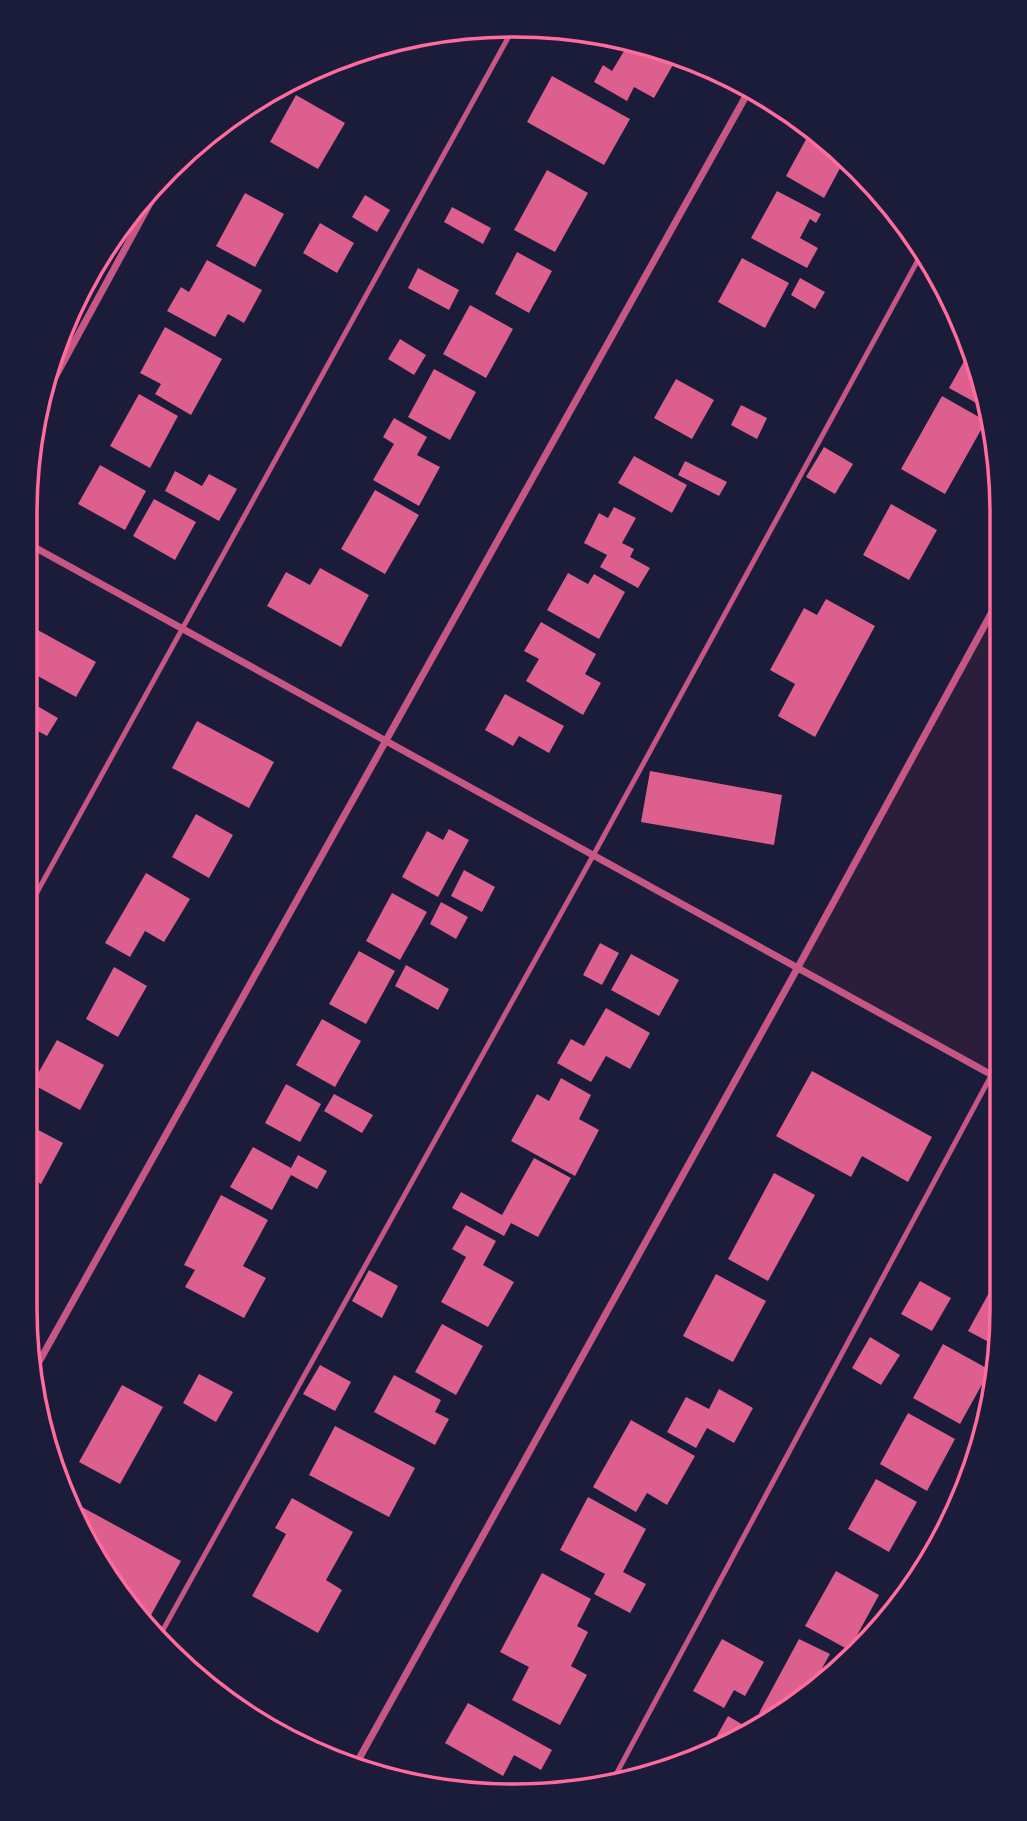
<svg xmlns="http://www.w3.org/2000/svg" width="1027" height="1821" font-family="'Alegreya Sans',sans-serif">
<style>
.green{fill:#2a1e3b}
.building{fill:#dd5f8e}
.lines{fill:none;stroke-linecap:round;stroke-linejoin:round}
.service{stroke:#c65784;stroke-width:5}
.minor{stroke:#c65784;stroke-width:7}
.rim{fill:none;stroke:#ff6b9d;stroke-width:3.5}
</style>
<rect width="100%" height="100%" fill="#1b1b3a"/>
<path class="green" d="M992,612l7,4 1,443 -8,16 -195,-106z"/>
<path class="building" d="M630,41l44,22 -20,35 -20,-11 -7,14 -33,-19 9,-17 9,6z
M552,76l78,43 -26,46 -77,-43z
M296,95l49,28 -27,46 -48,-27z
M810,132l36,25 -22,41 -38,-22z
M547,170l41,23 -33,59 -41,-22z
M777,191l44,23 -5,9 -6,-4 -10,19 18,10 -11,20 -56,-30z
M245,193l39,21 -29,53 -39,-21z
M365,195l25,15 -13,22 -25,-15z
M452,207l39,21 -8,16 -39,-22z
M320,223l34,20 -17,30 -34,-20z
M517,252l35,19 -23,42 -34,-19z
M742,258l47,25 -24,45 -47,-26z
M207,260l55,30 -18,33 -16,-9 -13,23 -48,-26 14,-24 8,5z
M418,268l41,22 -10,20 -41,-22z
M800,278l25,14 -10,17 -24,-14z
M470,305l43,24 -27,49 -43,-24z
M165,327l57,32 -31,56 -36,-21 6,-10 -21,-11z
M400,339l26,16 -12,20 -26,-16z
M972,347l4,9 13,54 -40,-22z
M434,369l42,23 -26,48 -42,-23z
M676,379l38,21 -22,39 -38,-21z
M139,394l39,22 -28,52 -40,-22z
M942,396l44,25 -41,73 -44,-25z
M741,405l26,13 -10,21 -26,-14z
M394,418l33,19 -10,18 23,12 -21,39 -46,-26 21,-36 -11,-7z
M824,447l29,17 -18,30 -29,-17z
M634,456l53,29 -15,28 -54,-30z
M685,461l42,21 -8,14 -41,-21z
M100,465l46,26 -21,39 -47,-26z
M175,471l27,15 7,-12 28,15 -18,32 -54,-30z
M375,490l44,25 -34,59 -44,-25z
M154,499l42,23 -21,38 -42,-24z
M891,504l46,26 -28,50 -46,-25z
M614,507l22,11 -14,25 12,6 -4,8 20,11 -12,20 -38,-21 7,-12 -23,-12 15,-30 9,5z
M320,568l49,27 -28,52 -74,-41 19,-34 24,13z
M568,573l20,11 6,-10 31,18 -26,47 -52,-29z
M826,599l49,27 -60,111 -37,-21 17,-32 -25,-14 34,-62 13,7z
M541,622l55,32 -11,20 16,9 -18,32 -57,-34 13,-22 -15,-8z
M25,623l71,39 -20,35 -51,-28z
M505,694l59,32 -15,27 -30,-17 -6,10 -28,-16z
M25,699l33,19 -11,18 -22,-12z
M197,721l77,41 -25,46 -77,-40z
M25,746l12,6 -12,21z
M650,771l132,24 -8,50 -133,-23z
M196,814l37,21 -24,43 -37,-21z
M449,829l20,11 -31,57 -36,-20 25,-46 16,9z
M464,870l31,17 -13,25 -31,-16z
M146,873l44,26 -26,43 -19,-11 -15,26 -25,-14z
M392,893l35,19 -27,48 -34,-19z
M441,902l27,15 -12,22 -26,-15z
M600,943l19,10 -17,32 -19,-10z
M359,951l36,20 -29,53 -37,-20z
M631,954l48,26 -20,36 -48,-26z
M406,965l43,24 -11,21 -43,-24z
M114,967l33,19 -29,51 -32,-18z
M606,1008l44,25 -20,36 -24,-13 -15,26 -34,-19 14,-24 13,7z
M322,1019l39,22 -26,46 -39,-22z
M57,1040l47,25 -24,45 -48,-26z
M812,1071l120,66 -24,45 -46,-26 -11,21 -75,-41z
M561,1078l30,17 -12,24 20,11 -24,46 -64,-35 26,-47 12,7z
M286,1084l35,20 -21,38 -35,-19z
M334,1094l39,21 -11,18 -38,-22z
M25,1123l38,20 -22,41 -16,-9z
M253,1147l38,21 7,-13 29,16 -10,18 -26,-14 -19,35 -42,-23z
M534,1158l37,20 -33,59 -27,-14 -7,13 -52,-28 9,-16 41,23z
M774,1173l41,22 -47,86 -40,-22z
M221,1195l47,25 -25,46 23,12 -22,40 -59,-31 10,-17 -11,-5z
M466,1225l30,16 -13,24 31,17 -26,45 -47,-25 25,-45 -14,-8z
M369,1270l29,16 -16,32 -30,-17z
M1001,1271v68l-1,9 -32,-17z
M716,1274l50,27 -33,61 -50,-26z
M920,1281l31,17 -19,33 -31,-17z
M442,1324l41,22 -27,49 -41,-23z
M870,1337l30,18 -19,30 -29,-17z
M943,1344l47,26 -30,54 -47,-26z
M320,1365l31,17 -16,29 -32,-17z
M199,1374l34,18 -17,30 -33,-19z
M394,1375l47,25 -6,12 14,7 -14,26 -61,-33z
M122,1385l41,22 -43,77 -41,-22z
M719,1389l34,19 -19,35 -27,-15 -11,20 -29,-16 19,-35 23,12z
M908,1413l47,26 -28,52 -47,-27z
M631,1420l64,36 -28,49 -20,-12 -11,19 -43,-25z
M335,1426l80,42 -26,49 -80,-42z
M876,1479l41,23 -28,50 -41,-23z
M588,1497l58,32 -23,43 23,12 -16,29 -36,-19 11,-20 -45,-24z
M292,1498l61,34 -27,48 16,10 -24,43 -66,-37 34,-62 -11,-6z
M69,1500l112,61 -30,54 -29,-16z
M836,1571l43,24 -30,55 -44,-24z
M542,1573l49,26 -14,27 11,6 -17,34 16,9 -27,50 -48,-25 17,-33 -29,-15z
M722,1639l42,23 -19,34 -11,-6 -10,18 -31,-17z
M799,1639l31,15 -14,25 8,4 -57,35 -8,-5z
M468,1703l84,47 -11,20 -27,-15 -11,21 -58,-33z
M728,1716l22,13 -36,22 -4,-3z"/>
<g class="lines">
<path class="service" d="M25,914l489,-887
M159,1637l435,-783 330,-605
M613,1780l387,-721"/>
<path class="minor" d="M41,403l127,-233
M25,542l976,538
M35,1369l716,-1282
M355,1766l442,-797 202,-370"/>
</g>
<path d="M0 0H1027V1821H0ZM513 37H514A476 476 0 0 1 990 513V1308A476 476 0 0 1 514 1784H513A476 476 0 0 1 37 1308V513A476 476 0 0 1 513 37Z" fill="#1b1b3a" fill-rule="evenodd"/>
<path class="rim" d="M513 37H514A476 476 0 0 1 990 513V1308A476 476 0 0 1 514 1784H513A476 476 0 0 1 37 1308V513A476 476 0 0 1 513 37Z"/>
</svg>
